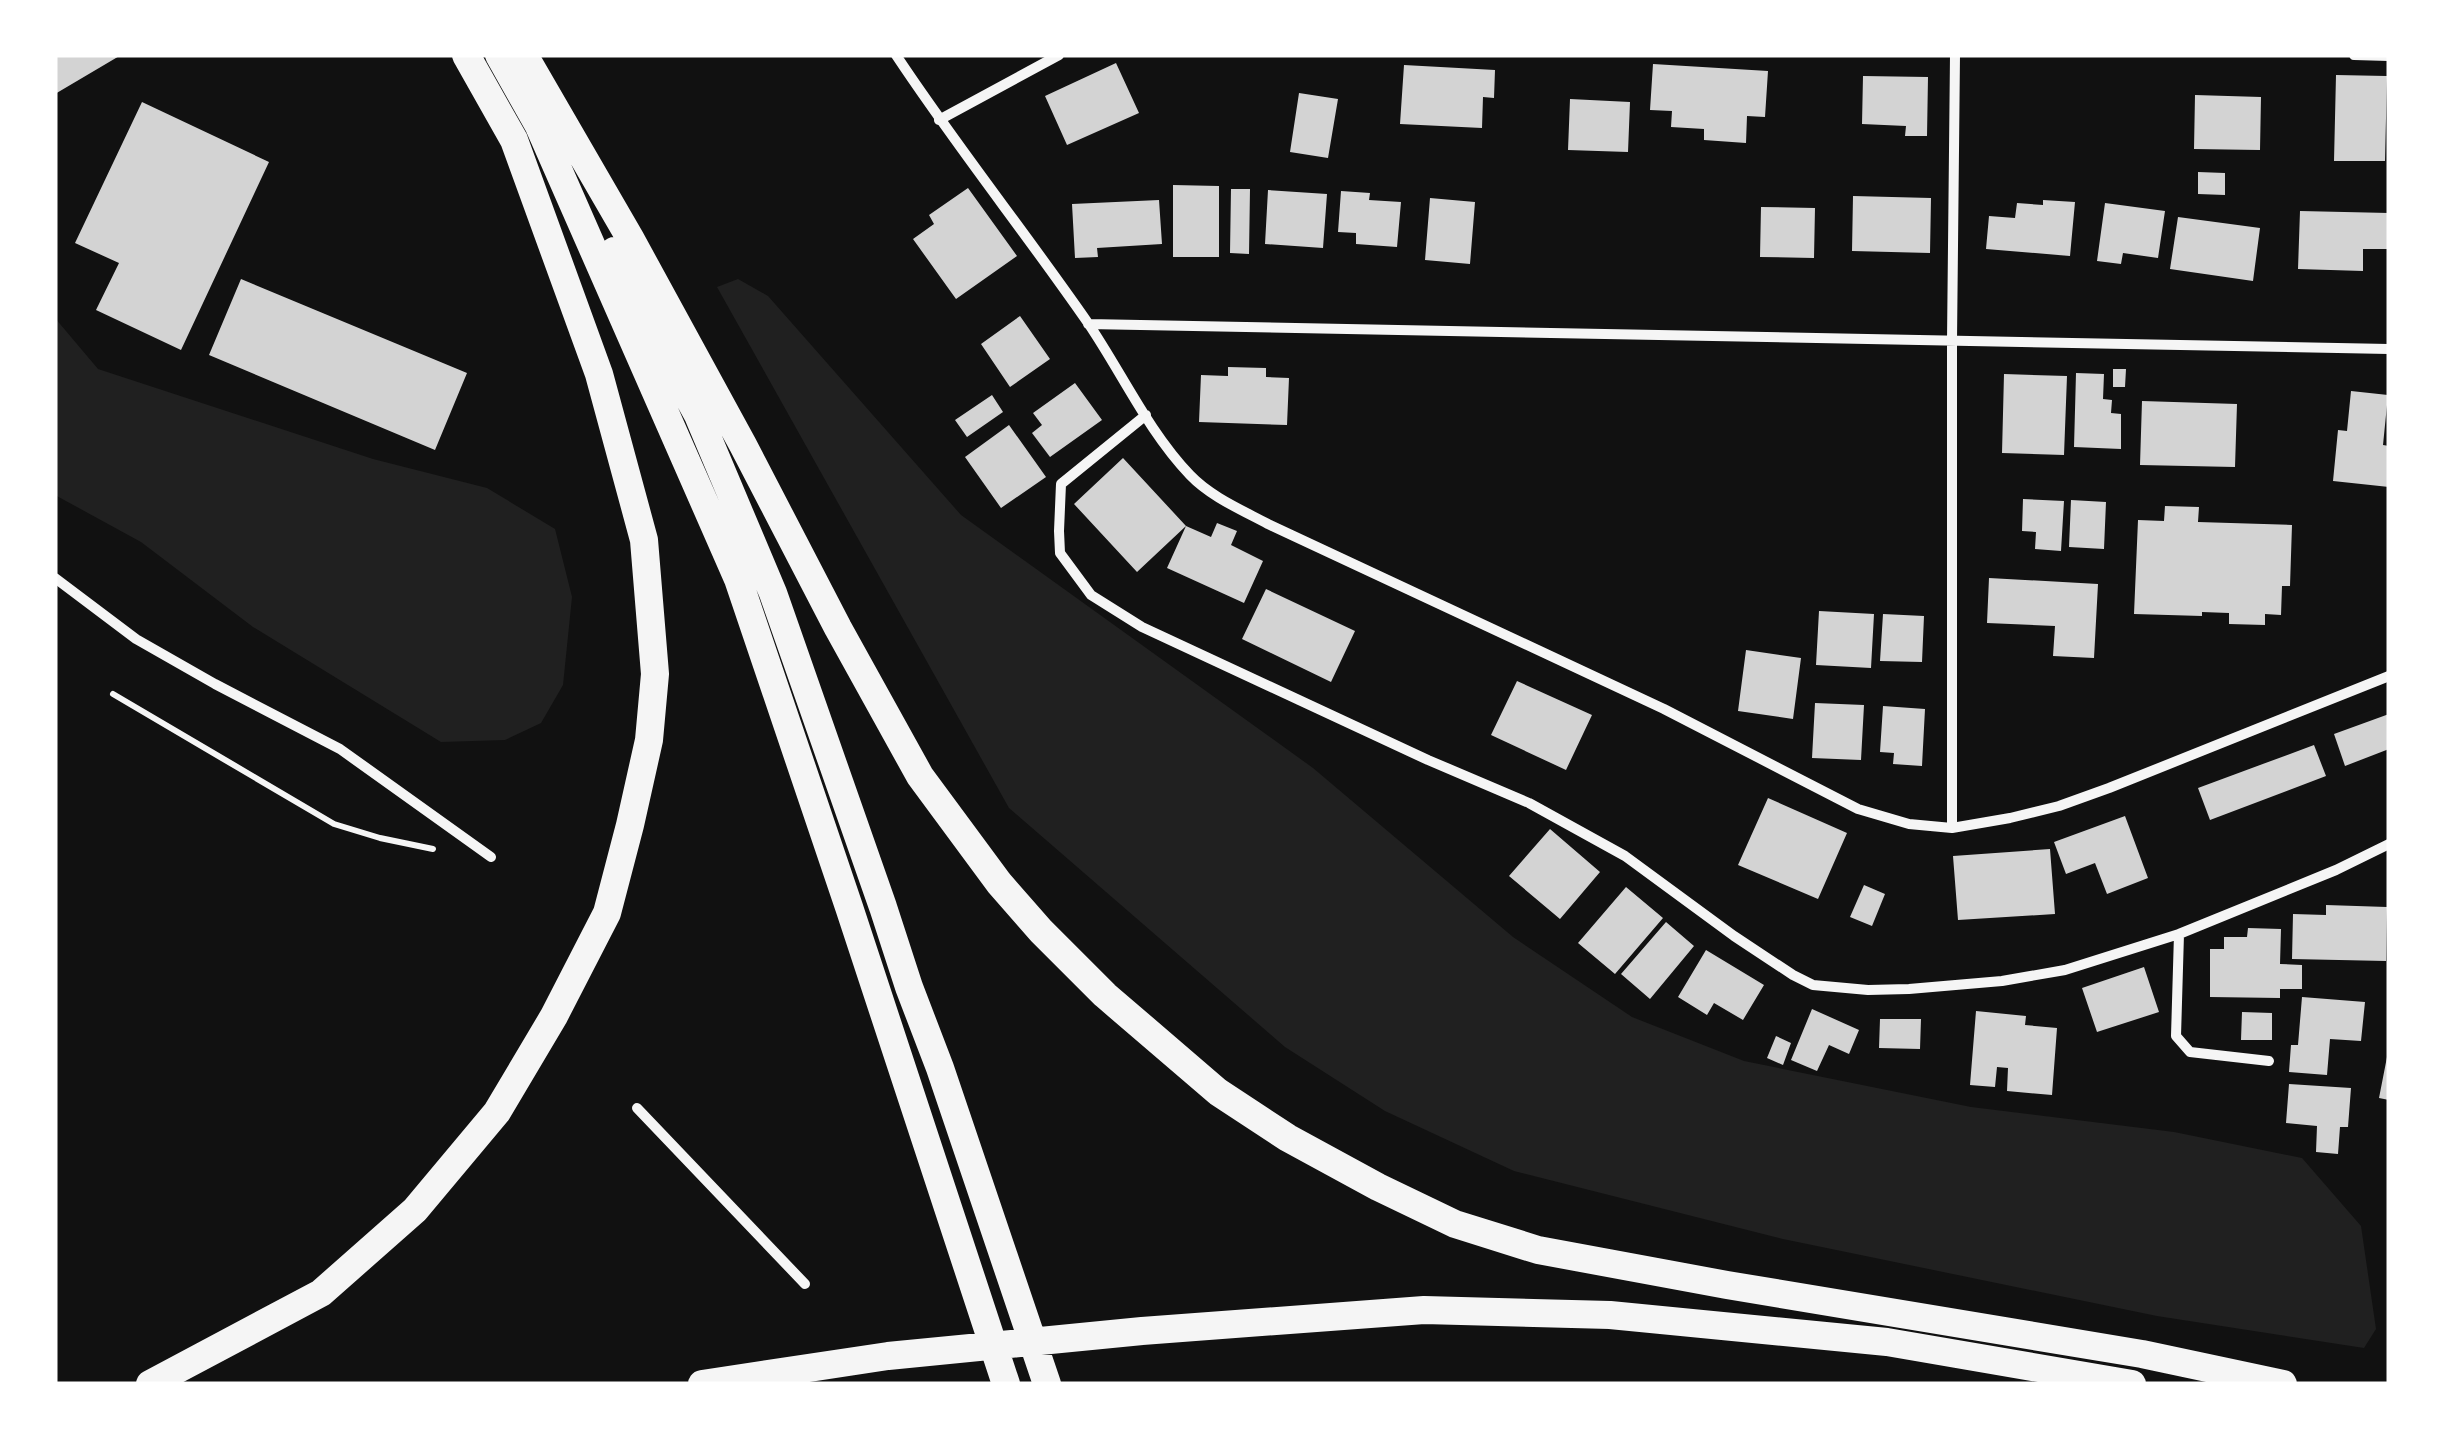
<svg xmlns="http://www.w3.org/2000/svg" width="2444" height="1439" font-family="'Varela Round',sans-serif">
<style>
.green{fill:#202020}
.building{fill:#d3d3d3}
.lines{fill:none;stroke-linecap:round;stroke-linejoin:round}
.path{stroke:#f5f5f5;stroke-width:6}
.minor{stroke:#f5f5f5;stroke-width:10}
.trunk{stroke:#f5f5f5;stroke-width:28}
</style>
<rect width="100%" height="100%" fill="#111"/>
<path class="green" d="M738,279l30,17 193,219 352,253 200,169 119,80 112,44 227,46 203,25 128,26 59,68 15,103 -12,19 -207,-32 -374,-77 -269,-68 -129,-60 -100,-64 -276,-239 -292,-521z
M55,318l43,51 275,90 114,29 68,41 17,68 -9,88 -22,38 -36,17 -64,2 -188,-115 -112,-85 -86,-47z"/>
<path class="building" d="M55,55h66l-66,39z
M1116,63l23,50 -72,32 -22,-49z
M1653,64l115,7 -3,46 -18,-1 -1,27 -42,-3v-11l-33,-2 1,-16 -22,-1z
M1404,65l91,5 -1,28 -11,-1 -1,31 -82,-4z
M2336,75l51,1 -2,85h-51z
M1863,76l65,1 -1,59h-22l1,-10 -44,-2z
M1299,93l39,6 -10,59 -38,-6z
M2195,95l66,2 -1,53 -66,-1z
M1570,99l60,3 -2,50 -60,-2z
M142,102l127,60 -88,188 -85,-40 23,-47 -44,-20z
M2198,172l27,1v22l-27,-1z
M1173,185l46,1v71h-46z
M968,188l49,68 -61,43 -43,-60 21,-15 -5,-9z
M1231,189h19l-1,65 -19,-1z
M1268,190l59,4 -4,54 -58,-4z
M1341,191l29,2 -1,7 32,2 -4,45 -41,-3v-11l-18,-1z
M1853,196l78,2 -1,55 -78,-2z
M1430,198l45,4 -5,62 -45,-4z
M1159,200l3,44 -65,4 1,9 -23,1 -3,-54z
M2043,200l32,2 -5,54 -84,-7 3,-33 26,2 2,-15 26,2z
M2105,203l60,8 -7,47 -35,-5 -2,11 -24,-3z
M1761,207l54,1 -1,50 -54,-1z
M2300,211l89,2v36h-26v22l-65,-2z
M2178,217l82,11 -7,53 -83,-12z
M241,279l226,94 -32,77 -226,-95z
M1020,316l30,43 -40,28 -29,-43z
M1228,367l38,1v9l23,1 -2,47 -88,-3 2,-47 27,1z
M2113,369h13l-1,18h-12z
M2076,373l28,1 -1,25 9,1 -1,13 10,1v35l-47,-2z
M2004,374l63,2 -3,79 -62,-2z
M1075,383l27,37 -52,37 -18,-24 10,-8 -9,-12z
M2351,391l37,4 -5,50 6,1v41l-56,-6 5,-51 9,1z
M992,395l11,17 -36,25 -12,-17z
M2142,401l95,3 -2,63 -95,-2z
M1009,425l37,52 -45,31 -36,-51z
M1123,458l63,68 25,11 6,-14 20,8 -6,14 32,16 -19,42 -77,-35 19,-42 -49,46 -63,-68z
M2023,499l41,2 -3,50 -26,-2 1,-17 -14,-1z
M2071,500l35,2 -2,47 -35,-2z
M2165,506l34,1 -1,15 94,3 -2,61h-8l-1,29 -16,-1v11l-36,-1v-11l-27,-1v4l-68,-2 4,-94 26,1z
M1989,578l109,6 -4,74 -41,-2 2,-30 -68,-3z
M1266,589l89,42 -24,51 -89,-43z
M1819,611l55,3 -3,54 -55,-3z
M1883,614l41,2 -2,46 -42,-1z
M1746,650l55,8 -8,61 -55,-8z
M1517,681l75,34 -26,55 -75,-35z
M1815,703l49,2 -3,55 -49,-2z
M1883,706l42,3 -3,57 -29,-2 1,-11 -14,-1z
M2389,714v35l-44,17 -11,-32z
M2314,745l12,31 -116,44 -12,-32z
M1768,798l79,35 -29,66 -80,-34z
M2125,816l23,62 -41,16 -12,-31 -29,11 -12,-32z
M1550,829l50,43 -40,47 -51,-43z
M2050,849l5,65 -97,6 -5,-64z
M1864,885l21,9 -13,32 -22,-9z
M1626,887l37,31 -48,56 -37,-31z
M2326,905l61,2 -1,54 -94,-2 1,-45 33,1z
M1666,922l28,24 -44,53 -29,-25z
M2248,928l33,1 -1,35 22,1v24h-22v9l-70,-1v-48h14v-12h23z
M1706,950l58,35 -21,35 -29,-17 -7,12 -29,-18z
M2144,967l15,45 -62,20 -15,-44z
M2302,997l63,5 -4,39 -31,-2 -3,36 -38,-3 2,-27h7z
M1812,1009l47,21 -10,24 -20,-9 -12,26 -26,-11z
M1976,1011l50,5 -1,9 32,3 -5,67 -45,-4 1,-23 -11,-1 -2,20 -25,-2z
M2242,1012l30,1v27h-31z
M1880,1019h41l-1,30 -41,-1z
M1776,1036l15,7 -8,22 -16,-7z
M2387,1057h2v43l-10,-2z
M2289,1084l62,4 -3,39h-8l-2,27 -22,-2 1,-26 -31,-3z"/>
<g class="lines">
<path class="path" d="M113,694l221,130 46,14 53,11"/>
<path class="minor" d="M896,55c61,92 129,177 192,268 34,50 60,108 102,152 21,22 52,35 78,49l396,185 194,100 51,15 43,4 58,-10 49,-12 50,-18 280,-112
M2354,55l35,1
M939,120l120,-65
M1088,324l1301,25
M1146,415l-85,69 -2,47 1,22 31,42 51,32 286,133 101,43 96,53 109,80 59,39 20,10 55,5 41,-1 93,-8 63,-11 114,-36 157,-64 53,-26
M55,578l81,61 79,45 125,65 151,108
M1952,828v-487l3,-286
M2179,934l-3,102 14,16 79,9
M637,1108l168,176"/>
<path class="trunk" d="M499,55l40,71 199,453 111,328 157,477
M524,55l106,183 113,207 95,183 82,148 79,107 42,48 64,64 113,97 70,46 90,49 77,37 83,26 189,35 415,69 141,30
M614,251l42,87 42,77 75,178 110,314 26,80 31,81 107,316
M150,1384l171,-91 94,-83 82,-98 57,-96 53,-103 23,-88 19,-85 6,-66 -11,-134 -45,-166 -85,-234 -48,-85
M702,1384l186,-28 254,-25 282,-21 186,5 277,27 245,42"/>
</g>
<rect width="2444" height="1439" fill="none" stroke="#ffffff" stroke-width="115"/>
</svg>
